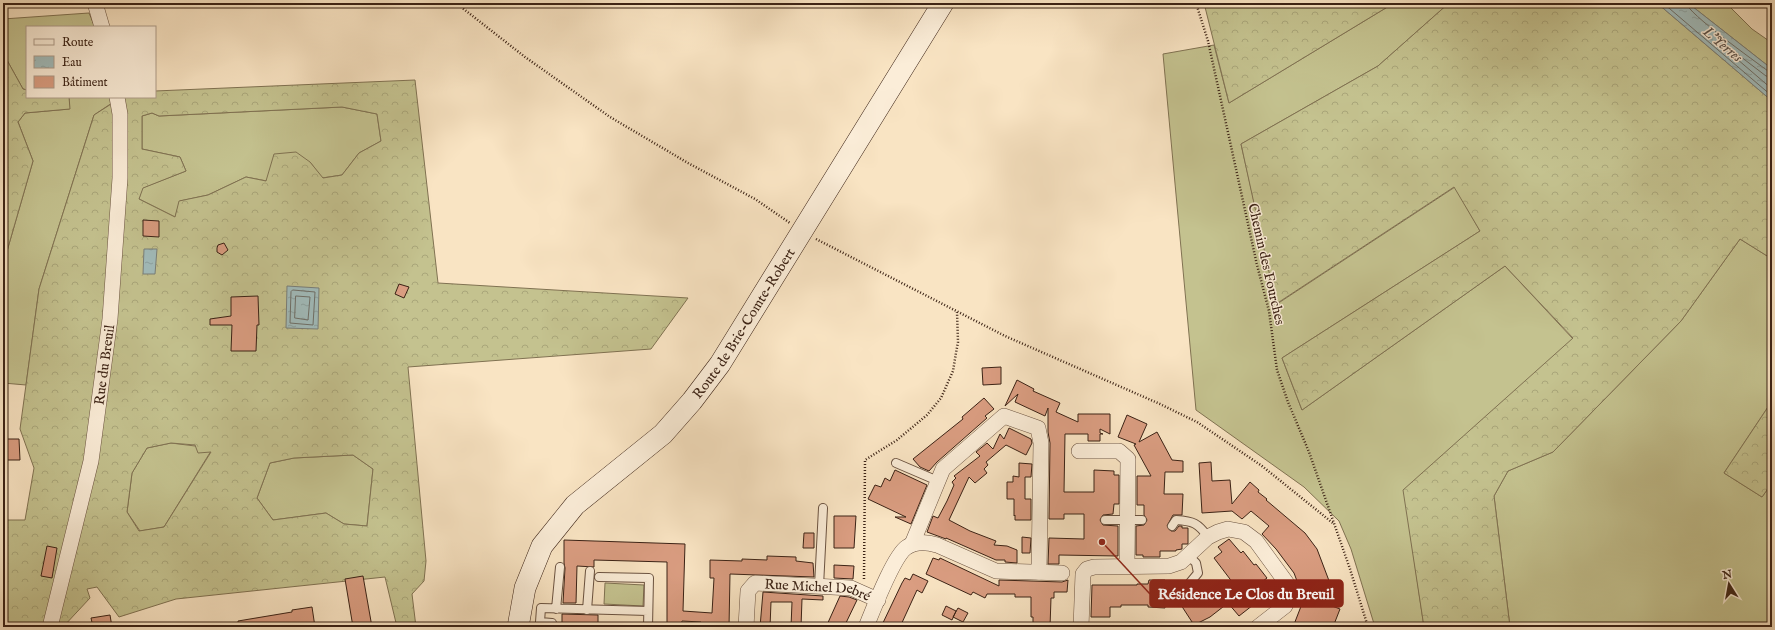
<svg xmlns="http://www.w3.org/2000/svg" width="1775" height="630" font-family="'IM FELL English',serif">
<style>
.grass{fill:#c4c28f;stroke:#807252}
.forest{fill:url(#forest-crowns);stroke:#807252;fill-rule:evenodd}
.water{fill:url(#water-ripples);stroke:#787e79}
.lines{fill:none;stroke-linecap:round;stroke-linejoin:round}
.shore{stroke:#6e6f68;stroke-width:1}
.building{fill:#da9d81;stroke:#3b2215}
.lane-casing{stroke:#6a5240;stroke-width:10}
.street-casing{stroke:#6a5240;stroke-width:16}
.secondary-casing{stroke:#3b2215;stroke-width:22}
.path{stroke:#3b2215;stroke-width:2.5;stroke-dasharray:1 2;stroke-linecap:butt}
.lane{stroke:#fbedd8;stroke-width:8}
.street{stroke:#fbedd8;stroke-width:15}
.secondary{stroke:#fbedd8;stroke-width:21}
.labels{text-anchor:middle;stroke-width:3;stroke-linejoin:round;paint-order:stroke}
.street-label{font-size:14px;fill:#3b2215;stroke:#fbedd8}
.water-label{font-size:15px;font-style:italic;fill:#5a5047;stroke:#fbedd8}
.leader{fill:none;stroke:#8f2418;stroke-width:1.5}
.callout-dot{fill:#8f2418;stroke:#fbedd8;stroke-width:1.5}
.callout{fill:#8f2418;stroke:#8f2418;stroke-width:1.5}
.callout-label{font-size:15px;text-anchor:middle;font-weight:bold;fill:#fff}
</style>
<defs>
<pattern id="forest-crowns" width="20" height="18" patternUnits="userSpaceOnUse"><rect width="20" height="18" fill="#c4c28f"/><path d="M2 6a3 3 0 1 1 6 0M12 15a3 3 0 1 1 6 0" fill="none" stroke="#a9a67a"/></pattern>
<pattern id="water-ripples" width="26" height="14" patternUnits="userSpaceOnUse"><rect width="26" height="14" fill="#a1bcbc"/><path d="M2 4q2-2 4 0t4 0M15 11q2-2 4 0t4 0" fill="none" stroke="#8ca1a1"/></pattern>
</defs>
<rect width="100%" height="100%" fill="#f9e4c3"/>
<filter id="stains"><feTurbulence type="fractalNoise" baseFrequency=".005" numOctaves="4"/><feColorMatrix values="0 0 0 0 .2 0 0 0 0 .09 0 0 0 0 .02 0 0 0 .5 -.17"/></filter>
<radialGradient id="worn" r=".72"><stop offset=".6" stop-color="#630" stop-opacity="0"/><stop offset="1" stop-color="#630" stop-opacity=".3"/></radialGradient>
<path class="grass" d="M1394,3h55l-71,63 -137,78 36,160 178,-117 25,44 -198,127 20,52 203,-144 68,73 -169,151 20,137h-49l-24,-78 -12,-28 -35,-34 -108,-77 -33,-356 51,-9 15,58z
M1688,3h38l26,26 20,14v26z
M89,13l6,14h-68v63l-4,-1 -20,-36v-34z
M69,97h42l1,6 -18,12 -55,174 -13,96 -23,-2v-118l30,-104 -15,-39 7,-9 44,-4z
M342,107l35,7 4,27 -22,12 -17,22 -20,3 -12,-16 -43,19 -21,-4 -38,18 -28,6 -5,16 -36,-18 3,-11 44,-17 -6,-14 -38,-8v-33l10,-3 7,3z
M1740,239l32,20v142l-48,72 38,24 10,-14v144h-262l-16,-131 14,-25 45,-19 128,-131z
M171,443l24,3 16,5 -47,76 -24,4 -13,-19 5,-39 15,-25z
M353,455l20,14 -6,57 -23,-2 -18,-11 -53,7 -16,-22 13,-35 24,-5z
M605,583l39,2 -1,21 -39,-2z"/>
<path class="forest" d="M1204,3h190l-165,100z
M1449,3h208l115,98v158l-32,-20 -59,82 -128,131 -45,19 -14,25 16,131h-86l-21,-137 170,-152 -68,-72 -203,144 -20,-52 198,-127 -26,-44 -178,117 -35,-160 137,-78z
M3,53l20,36 4,1v7h42l1,12 -45,4 -7,9 15,39 -30,104z
M415,80l23,203 250,15 -37,51 -243,18 18,194 -2,20 -12,13 4,33h-19l-12,-50 -209,22 -57,18 -22,-30 -10,2 3,9 -27,29h-60v-107h22l9,-52 -14,-39 19,-140 55,-174 28,-18h33v-6zM342,107l35,7 4,27 -22,12 -17,22 -19,3 -13,-16 -14,-10 -22,2 -8,27 -20,-4 -38,18 -29,6 -4,16 -36,-18 4,-11 43,-17 -6,-14 -38,-8v-33l10,-3 7,3zM171,443l24,2 3,8 13,-1 -47,75 -25,4 -12,-19 5,-39 15,-25zM353,455l20,14 -6,57 -23,-2 -18,-11 -53,7 -16,-22 13,-35 24,-5z
M1772,401v82l-10,14 -38,-24z"/>
<path class="water" d="M1657,3h31l84,66v32z
M144,249h13l-2,25h-12z
M287,286l32,2 -1,41 -32,-1z"/>
<g class="lines">
<path class="shore" d="M1663,3l109,93
M1686,3c1,10 70,59 82,68l4,1
M1772,77l-6,-1 -34,-26h-3l1,3 42,36
M293,290l22,2 -2,33 -23,-2 1,-31z
M296,296l14,1 -2,23 -13,-2z"/>
</g>
<path class="building" d="M143,220l16,1v16l-16,-1z
M224,243l4,7 -6,5 -5,-3v-4l1,-3z
M399,284l10,3 -5,11 -9,-4z
M258,296l1,29h-2l-1,26h-25l1,-26h-22v-6l21,-3v-19z
M1001,367v17l-18,1 -1,-17z
M1017,380l17,9 -1,2 27,12 -4,9 22,10v-8h32v20l-10,-5v4l3,1h-3v7h-12v-7h-23l-1,58h30v-22l20,1v4h5v29h-5l-1,10 -10,1 -3,5 3,5 15,1v30l-59,-1v9h-11l1,-26 35,1v-25h-20v5h-15l1,-76 -2,-11v-24l-3,8 -30,-14 3,-8 -13,12z
M984,398l10,11 -9,7 2,2 -50,44 -8,9 -9,-4 -7,-8 50,-40 -1,-2z
M1127,415l20,9 -8,18 18,-10 15,28 11,1v11h-18l-1,22h19l-1,21h-9l-6,11 4,5h4l4,-5h3v2h6v16h-6v5l-6,1v1h-16v6h-17v-2h-7v-29l8,-1 3,-5 -3,-5v-10h-7v-29h14l-17,-31 2,-1 -18,-7z
M1009,428l22,11 1,4 -6,12 -20,-10 -20,17 2,3 -4,4 3,4 -12,10 -6,-6 -20,43 21,11 26,10 -2,4 13,1 10,4v13l-12,-1v-2h-9l-50,-22v1l-19,-7 6,-16 5,2 9,-17 7,-16 -2,-3 4,-4 -2,-2 26,-20 -4,-4 11,-9 6,6 7,-15 4,5z
M3,439h16l1,21h-17z
M1211,462l1,19 18,-1 2,24 18,-22 9,8 -1,2 9,7 -1,1 39,33 12,16 14,37 -25,10 34,13 -7,18h-40l12,-31 -2,1 -9,-24 -18,-24 -14,-15 7,-8 -18,-15 -9,8 -10,-8 -30,2 -3,-50z
M1019,463l13,1 -1,13h-6v22h6v21h-16v-5l-1,1v-17h-7v-17h6v-6l6,1z
M895,470l32,15 -16,39 -16,-7h11l-38,-18 7,-14 6,2 4,-9 5,3z
M834,516h22l-2,32h-20z
M804,533h10v15h-11z
M1022,537l9,1 -1,15h-8z
M1229,539l12,14 2,-2 11,14 2,-1 11,14 -4,3 10,13 -9,7 -2,-3 -23,18 -11,-13 -18,14 -16,8 -13,-20h-16v3l-17,-1v-2h-27v2h-11v10h-19l1,-32h45v-1h11l1,-4h16v4l18,-1 2,6 5,1 4,-3 3,6 3,-2 7,13 26,-21 -19,-25 8,-6 -4,-5z
M564,540l121,4 -2,67 29,2 2,-35h-4v-18l32,1v-2l25,1v-4l29,1v4l17,2 1,14 -84,-3 -1,53h-29l1,-5 -19,-1 -1,6h-14v-65l-73,-2v7l-17,-1 -1,37h-13l2,-35 -1,-5z
M47,546l10,2 -5,30 -11,-2z
M933,558l6,2 1,-2 59,28v-6l63,2 6,-2 -1,12h-13v6h-3l-1,29h-17v-10h-2v-20h-16v-3h-28l-2,4 -12,-6 -2,3 -45,-21z
M834,565l20,1 -1,13 -19,-1z
M913,574l15,7 -6,12 -5,-3 -17,37h-19l21,-44 3,-5 5,2z
M363,576l9,51h-19l-8,-48z
M763,592l60,4v4l-21,-1 -1,28h-10l1,-25h-21l-1,25h-10z
M840,596l9,1 8,3 -13,27h-18z
M946,606l10,5 -4,9 -10,-5z
M312,607l3,20h-77v-6l54,-9v-2z
M958,608l10,5 -5,9 -10,-5z
M562,614l36,1v12h-36z
M110,615l2,12h-19l-2,-9z"/>
<g class="lines">
<defs>
<path id="lane" d="M896,463l42,18
M1105,520h37
M1172,526l4,-6c17,1 22,3 32,17
M1188,555l8,8 2,10 -10,12
M599,577l50,1 -1,49
M819,586l4,-78
M556,609l4,-42
M587,610l3,-39
M552,623l-12,-1 1,-14 107,3"/>
<g id="street">
<path d="M95,3l7,24"/>
<path d="M1079,451h40l9,8 -1,107"/>
<path d="M912,544l31,-75 61,-53 34,12 3,15 -2,129"/>
<path id="s1" d="M50,627l41,-166 19,-142 10,-141v-64l-3,-17"/>
<path id="s2" d="M746,627l2,-36 7,-8 96,5 27,12"/>
<path d="M866,627c7,-17 28,-72 41,-80 9,-6 20,-5 30,-2l59,26 66,2"/>
<path d="M1081,627l2,-53 4,-5 7,-2 75,-1 12,-4 27,-25 10,-5 10,-3 16,3 12,9 32,44 1,11 -4,10 -27,21"/>
</g>
<g id="secondary">
<path id="s3" d="M518,627l7,-39 17,-42 33,-41 88,-71 29,-33 28,-37 223,-361"/>
</g>
</defs>
<use href="#lane" class="lane-casing"/>
<use href="#street" class="street-casing"/>
<use href="#secondary" class="secondary-casing"/>
<path class="path" d="M456,3l69,54 85,60 78,46 67,36 35,24
M1196,3l12,38 49,224 12,46 8,59 11,32 21,50 41,117 18,58
M816,239l189,97 155,68 37,18 65,44 72,58
M864,579l1,-119 32,-20 30,-25 14,-17 12,-27 3,-18 2,-11 -1,-30"/>
<use href="#lane" class="lane"/>
<use href="#street" class="street"/>
<use href="#secondary" class="secondary"/>
</g>
<g class="labels">
<g class="street-label">
<text transform="translate(1267 264) rotate(77)" y="5">Chemin des Fourches</text>
<text dy="5" stroke="none"><textPath href="#s3" startOffset="388">Route de Brie-Comte-Robert</textPath></text>
<text dy="5" stroke="none"><textPath href="#s1" startOffset="268">Rue du Breuil</textPath></text>
<text dy="5" stroke="none"><textPath href="#s2" startOffset="110">Rue Michel Debré</textPath></text>
</g>
<g class="water-label">
<text transform="translate(1723 44) rotate(40)" y="5">L'Yerres</text>
</g>
</g>
<path class="leader" d="M1102 542L1150 594"/>
<circle class="callout-dot" cx="1102" cy="542" r="4"/>
<rect class="callout" x="1150" y="580" width="193" height="27" rx="4"/>
<g class="callout-label">
<text x="1246" y="599">Résidence Le Clos du Breuil</text>
</g>
<rect width="1775" height="630" fill="none" stroke="#f9e4c3" stroke-width="16"/>
<rect x="4" y="4" width="1767" height="622" fill="none" stroke="#3b2215" stroke-width="2"/>
<rect x="8" y="8" width="1759" height="614" fill="none" stroke="#3b2215"/>
<rect x="26" y="26" width="130" height="72" fill="#fbedd8" stroke="#ae9c8a"/>
<rect x="34" y="39" width="20" height="6" fill="#fbedd8" stroke="#ae9c8a"/>
<text x="62" y="46" font-size="12" fill="#3b2215">Route</text>
<rect x="34" y="56" width="20" height="12" fill="url(#water-ripples)" stroke="#ae9c8a"/>
<text x="62" y="66" font-size="12" fill="#3b2215">Eau</text>
<rect x="34" y="76" width="20" height="12" fill="#da9d81" stroke="#ae9c8a"/>
<text x="62" y="86" font-size="12" fill="#3b2215">Bâtiment</text>
<g transform="translate(1729 584) rotate(349)" stroke="#fbedd8" stroke-width="3" paint-order="stroke">
<path d="M0-3L7 15L0 10L-7 15Z" fill="#3b2215"/>
<text y="-6" font-size="11" font-weight="bold" text-anchor="middle" fill="#3b2215">N</text>
</g>
<rect width="100%" height="100%" filter="url(#stains)"/>
<rect width="100%" height="100%" fill="url(#worn)"/>
</svg>
